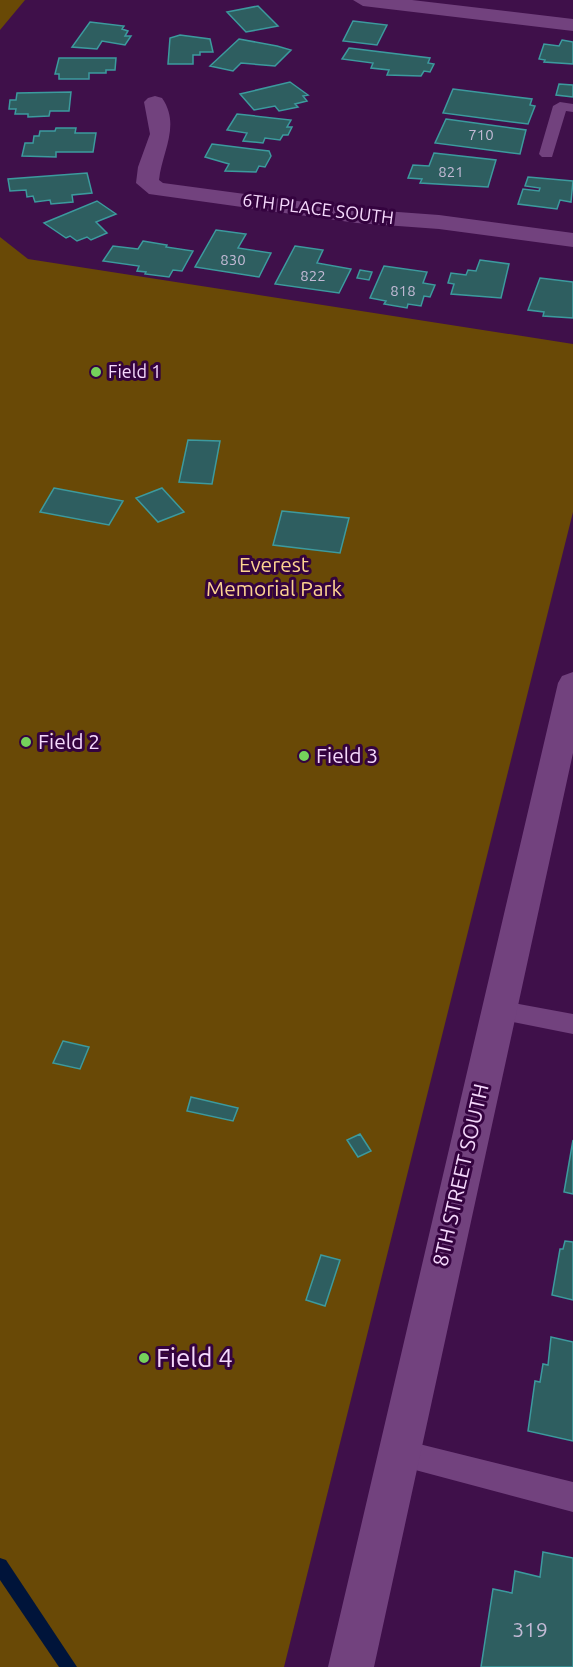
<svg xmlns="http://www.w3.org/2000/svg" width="573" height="1667" font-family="Ubuntu,sans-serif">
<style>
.green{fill:#694906}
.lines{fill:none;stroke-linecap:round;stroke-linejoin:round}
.stream{fill:#00143a;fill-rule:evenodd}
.building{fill:#2e5e60;stroke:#3c9a9e;stroke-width:1.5}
.lane{fill:#72427e;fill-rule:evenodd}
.street{fill:#72427e;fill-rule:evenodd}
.poi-dot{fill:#75d25b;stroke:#34033f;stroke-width:2}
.labels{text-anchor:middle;stroke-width:6;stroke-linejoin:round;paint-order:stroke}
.far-number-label{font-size:15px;fill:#c3bad5}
.far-street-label{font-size:18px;fill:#f5d9fc;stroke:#34033f}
.far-poi-label{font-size:18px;fill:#f5d9fc;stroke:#34033f;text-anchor:start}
.park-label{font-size:21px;fill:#fdd491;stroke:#34033f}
.poi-label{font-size:21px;fill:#f5d9fc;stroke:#34033f;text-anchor:start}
.street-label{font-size:21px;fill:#f5d9fc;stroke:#34033f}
.near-number-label{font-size:21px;fill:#c3bad5}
.near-poi-label{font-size:26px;fill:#f5d9fc;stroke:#34033f;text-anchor:start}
</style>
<rect width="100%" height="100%" fill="#3f104a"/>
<path class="green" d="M0,0h25l-25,30z
M0,237l28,22 545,85v168l-289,1155h-284z"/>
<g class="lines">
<path class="stream" d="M0,1558l6,2 71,107h-18l-59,-87z"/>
</g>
<path class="building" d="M258,6l20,20 -32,6 -19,-20z
M353,21l34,4 -10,20 -34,-4z
M90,22l34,4 -2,3 6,2 -3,5h6l-6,9 -23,-4 -5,8 -25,-2z
M180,35l30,4 3,13h-13v3h-7v9h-25l2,-26z
M239,39l38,7 14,4 -16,16 -34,-3 -8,8 -23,-5z
M562,40l11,2v22l-29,-2 1,-2 -6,-1 5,-15 15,2z
M349,48l81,10 -2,5 6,1 -4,8 -6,-1 -3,5 -34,-1 2,-5 -18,-2 2,-5 -31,-4z
M59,58h57l-1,12h-9v3h-17v6h-30v-5h-4z
M290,82l18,13 -5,1 4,5 -12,3 3,3 -19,4 -4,-5 -21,4 -14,-16z
M559,84l14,1v12l-17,-2z
M453,89l79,10 -2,6 5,1 -7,18 -85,-11z
M71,92l-2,19h-19l-1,5 -21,1v-3h-13l1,-5h-7l1,-9h6l1,-7z
M237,114l54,6 -4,7h5l-4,8h-5l-3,5 -15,-2 -2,5 -20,-2 4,-8 -20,-3z
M446,119l80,11 -6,24 -85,-11z
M56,128h20l-1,5h21l-3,19h-37v5l-34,-1 3,-13h8l1,-7h5l1,-5h15z
M212,144l57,7 2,5 -6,11 -6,-1 -3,6 -31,-1 4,-7 -24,-7z
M434,153l62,7 -8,27 -68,-4 2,-4 -14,-1 5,-13 16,1z
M87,173l5,20 -20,2 1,7 -22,2 -1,-4 -15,2 -2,-6 -6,1 -1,-7 -16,1 -2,-12z
M528,177l45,4 -2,21 -11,-2 -3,9 -39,-5 5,-15 16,2 1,-3 -15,-2z
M97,201l19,13 -20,8 11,11 -16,7 -4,-3 -10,4 -7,-5 -4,2 -22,-15z
M216,230l30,4 -8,14 33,5 -12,24 -64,-10z
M143,241l24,4 -1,2 27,4 -11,20 -9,-1 -4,7 -24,-3 1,-2 -9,-1 2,-5 -36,-5 10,-15 25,3z
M295,246l28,4 -6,13 34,6 -12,24 -64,-9z
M480,260l29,4 -8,34 -50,-4 3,-10 -6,-1 3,-10 15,2 2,-5 8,1z
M384,266l43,6 -4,11 12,2 -5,12 -6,-1 -3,10 -13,-2 -1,4 -23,-4 2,-3 -16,-3z
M360,270l12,2 -3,8 -12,-2z
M540,278l33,4v36l-30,-2 1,-4 -16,-2z
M188,440l32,1 -8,43 -33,-2z
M54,488l69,13 -14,24 -69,-13z
M162,488l22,24 -26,10 -22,-24z
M282,511l67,7 -9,35 -67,-8z
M63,1041l26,6 -9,22 -27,-6z
M191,1097l47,11 -5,13 -46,-10z
M360,1134l11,17 -13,6 -11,-17z
M573,1140v54l-9,-2z
M565,1241l8,1v58l-21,-5 8,-46h3z
M321,1255l19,5 -15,46 -19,-6z
M551,1337l22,5v99l-45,-10 7,-50 5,1 3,-18 5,1z
M543,1552l30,6v109h-92l12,-78 19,4 3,-22 25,6z"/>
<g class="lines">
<path class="lane" d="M560,102l13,2v8l-7,-1 -14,46h-10l-3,-3 14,-48z
M497,1000l76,14v20l-85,-17 -3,-7 3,-7z
M399,1439l174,43v30l-184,-49 -5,-10 5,-10z"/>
<path class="street" d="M353,0h59l161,19v12l-210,-25z
M155,96l7,2c19,27 0,54 -3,82l4,3 194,26 82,6 134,18v14l-134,-18 -82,-6 -208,-29 -13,-11 2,-16 12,-33 -6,-32 4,-4z
M573,672v81l-199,914h-46l230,-984 4,-7z"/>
</g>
<g class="poi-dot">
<circle cx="96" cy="372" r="6"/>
<circle cx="26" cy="742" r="6"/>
<circle cx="304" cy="756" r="6"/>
<circle cx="144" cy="1358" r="6"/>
</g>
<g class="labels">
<g class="far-number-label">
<text x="481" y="140">710</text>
<text x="451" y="177">821</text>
<text x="233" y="265">830</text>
<text x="313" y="281">822</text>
<text x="403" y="296">818</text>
</g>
<g class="far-street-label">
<text transform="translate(318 209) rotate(7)" y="6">6TH PLACE SOUTH</text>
</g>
<g class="far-poi-label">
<text x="108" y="378">Field 1</text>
</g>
<g class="park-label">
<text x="274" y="572">Everest<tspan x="274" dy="24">Memorial Park</tspan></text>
</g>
<g class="poi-label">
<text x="38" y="749">Field 2</text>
<text x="316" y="763">Field 3</text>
</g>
<g class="street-label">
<text transform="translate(461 1175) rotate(-77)" y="7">8TH STREET SOUTH</text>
</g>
<g class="near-number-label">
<text x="530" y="1637">319</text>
</g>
<g class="near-poi-label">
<text x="156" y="1367">Field 4</text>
</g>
</g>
</svg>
